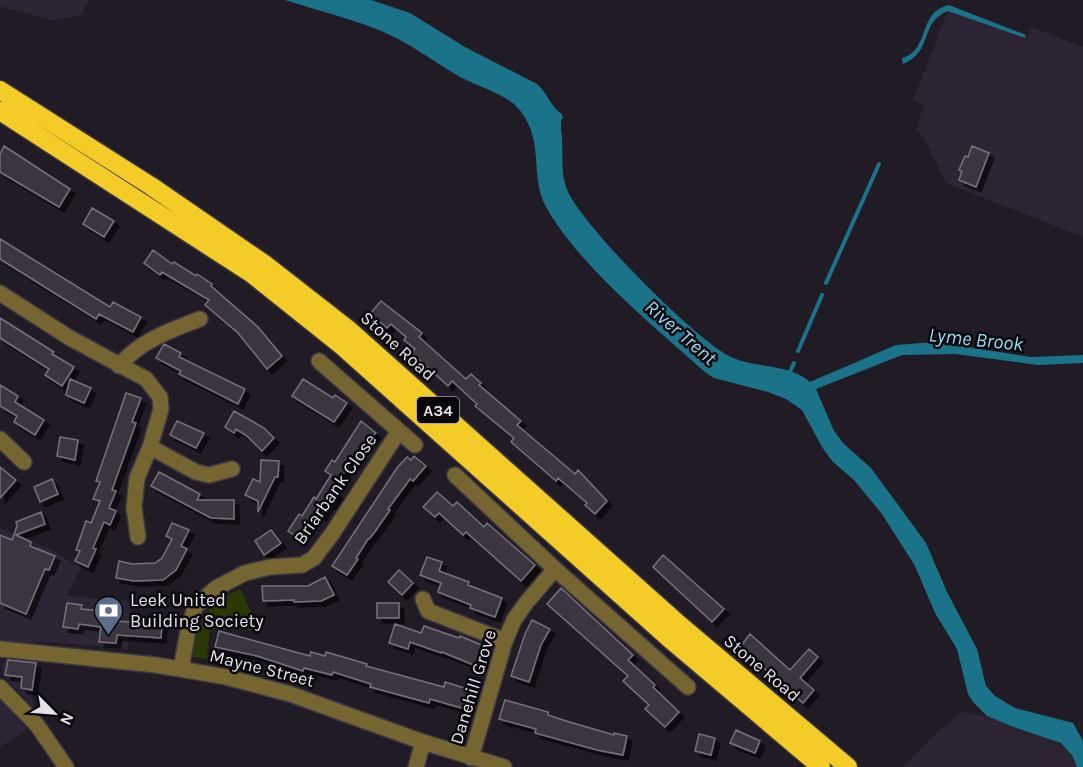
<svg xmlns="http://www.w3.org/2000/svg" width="1083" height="767" font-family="Karla,sans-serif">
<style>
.commercial{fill:#2c2535}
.built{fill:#2c2333}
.green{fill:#293804}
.water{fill:#1b7389}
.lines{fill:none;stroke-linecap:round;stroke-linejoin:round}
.stream{stroke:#1b7389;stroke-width:4}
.building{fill:#3b3541;stroke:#77707e;stroke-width:1.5;filter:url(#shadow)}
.minor-casing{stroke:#3c3741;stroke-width:18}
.highway-casing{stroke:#3c3741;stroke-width:21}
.minor{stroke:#756631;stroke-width:15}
.highway{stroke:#f4cc28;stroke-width:18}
.labels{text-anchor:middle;stroke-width:5;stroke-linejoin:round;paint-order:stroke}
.shield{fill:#09070b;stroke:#a3a0a6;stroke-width:1.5}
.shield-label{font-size:16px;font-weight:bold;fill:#e5e1e8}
.street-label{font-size:18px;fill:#e5e1e8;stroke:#09070b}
.poi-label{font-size:18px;fill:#e5e1e8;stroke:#09070b;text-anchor:start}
.water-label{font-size:20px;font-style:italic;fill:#90ddf4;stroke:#09070b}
</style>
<defs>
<filter id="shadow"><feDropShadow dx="5" dy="5" stdDeviation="0" flood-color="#0009"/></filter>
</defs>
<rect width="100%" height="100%" fill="#211b26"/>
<path class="commercial" d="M0,0h89l-8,15 -30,5 -51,-14z
M0,528l53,23 28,17 -15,28 65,5 -3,49 -71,-8 -38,1 -19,-3z
M12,656l26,3 -6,38 2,11 -31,-33 -1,-9 4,-8z
M0,698l27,31 -27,18z"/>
<path class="built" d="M949,8l78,30 4,-11 52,20v190l-137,-54 -23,-47 -7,-6 8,-26 -11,-4z
M961,712l26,4 24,10 44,14 9,6 8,9 5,12h-174l25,-26z"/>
<path class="green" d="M240,589l20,41 -50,-1 -3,30 -14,-2c6,-40 9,-49 47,-68z"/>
<path class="water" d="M285,0h86l39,13 55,34 72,37c10,8 15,25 25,30l1,4 -2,3v8c3,18 -1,40 5,58 11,34 130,153 163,169 25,13 60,7 81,26l86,-37 39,-3 96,15 52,-2v8l-45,2 -83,-11 -53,1 -86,34 18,42 10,13 27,24 55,75 21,49 30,57 9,37 9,10 20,12 58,15 10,18v26h-6l-5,-12 -11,-12 -50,-17 -24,-10 -14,-14 -5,-8 -11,-45 -22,-36 -20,-47 -33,-52 -28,-34 -22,-19 -10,-14 -20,-37 -16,-11 -18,-7 -54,-14 -8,-5c-52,-47 -126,-106 -160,-166 -18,-34 1,-70 -31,-102 -10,-10 -39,-20 -53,-27 -23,-13 -45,-30 -70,-42 -30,-15 -74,-25 -107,-36z
M949,5l77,30 -1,3 -77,-27c-29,11 -14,40 -45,53l-1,-6c29,-8 15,-46 47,-53z"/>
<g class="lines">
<path class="stream" d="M826,283l53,-119
M798,351l24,-56
M788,376l6,-13"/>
</g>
<path class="building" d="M4,146l66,43 -11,18 -59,-35v-18z
M972,146l17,7 -13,34 -17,-7 3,-9 -3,-1 6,-14 3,1z
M92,208l22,13 -10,16 -21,-13z
M0,239l110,68 3,-5 28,15 -8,15 -34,-18 -3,5 -96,-60z
M153,250l19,14 2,-2 22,14 1,-2 15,10 -1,2 47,41 24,29 -15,13 -29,-36 -33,-28 4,-5 -47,-28 -2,3 -16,-12z
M381,301l41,32 -3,4 47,42 5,-5 10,9 -2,2 42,36 -4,4 58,49 3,-4 29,31 -12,13 -10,-9 2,-2 -29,-25 -2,3 -45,-39 3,-4 -39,-32 2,-2 -25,-23 -4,5 -36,-33 3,-4 -11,-9 2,-3 -15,-13 -4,4 -17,-14z
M0,318l54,34 -2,2 22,13 -12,19 -17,-11 4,-6 -49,-31z
M164,344l17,9 -2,4 66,32 -7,15 -59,-30 2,-3 -25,-13z
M70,379l21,9 -7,15 -18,-8z
M303,379l30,19 2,-3 12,8 -13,19 -42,-26z
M0,385l18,11 -3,6 29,18 -9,15 -21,-13 3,-6 -17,-10z
M126,393l15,5 -9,24 4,1 -24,67 4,1 -7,17 7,3 -6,14 -6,-3 -11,26 3,1 -8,18 -13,-6 5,-10 -4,-1 10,-29 5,2 9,-22 -7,-2 7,-17 -4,-1z
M234,411l30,17 10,10 -12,13 -15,-15 -11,-7 -2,4 -9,-6z
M177,421l27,12 -8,15 -26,-13z
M361,421l15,12 -9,9 -14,23 -3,-1 -18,26 6,4 -7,10 -2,-1 -8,13 -3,-2 -17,26 -13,-9 11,-17 3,2 12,-19 2,2 15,-24 -6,-4 7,-11 3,2z
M60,437l18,3 -3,20 -18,-4z
M414,456l12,10 -13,15 -3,-2 -22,30 2,1 -16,23 -5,6h-1l-12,19 2,1 -11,16 -15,-9 65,-98 10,-11 4,3z
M261,460l18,1 -1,16h-3l-17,35v-11l-13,-6 8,-16 7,3z
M0,467l16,13 -16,18z
M159,472l41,22 -3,6h37v19l-23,-1 -60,-32z
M52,479l6,15 -18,8 -6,-15z
M437,492l16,14 4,-4 27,25 3,-4 48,42 -14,16 -55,-49 -3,3 -24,-22 -4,4 -12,-10z
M41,512l4,12 -29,11 15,7 -1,4 25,10 -6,14 -4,-1 -19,45 -26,-11v-68l12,5 5,-14 -1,-4z
M172,523l17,7 -8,16 6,3 -11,21 -13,10 -29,1 -18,-3 3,-17 13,3 23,-1 7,-5 10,-19 -6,-3z
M271,530l10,13 -17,12 -9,-14z
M663,555l61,54 -12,13 -59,-55z
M427,557l15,5 -3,9 30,11 -1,3 34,13 -7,19 -25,-9 1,-3 -33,-13 3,-9 -21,-8z
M399,570l14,13 -11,12 -14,-13z
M325,577l9,18 -13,6 -27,1v-2l-31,1 -1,-15h46z
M561,588l72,67 -5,5 27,25 -2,2 26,25 -14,15 -20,-18 4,-4 -26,-24 5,-5 -81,-72z
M67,603l15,2 -1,4 34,3 -1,9 48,3 -1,14 -44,-3 -1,8 -17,-1 2,-15 -22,-3 -1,5 -15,-2z
M377,603h22v15h-22z
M532,620l18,9 -9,16 -12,37 -18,-6 14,-42z
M395,624l26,9 3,-7 35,12 1,-2 24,10 -8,20 -34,-14 -1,1 -31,-11 -2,7 -19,-6z
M219,631l91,25 1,-4 14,4 1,-4 41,12 -1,2 78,21 1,-5 26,8 -6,19 -35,-10 -1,4 -59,-16 1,-3 -38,-12 -1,3 -28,-7 -1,3 -46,-15 -42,-9z
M750,634l40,36 19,-21 9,8 -18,21 14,12 -11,13 -63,-56z
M8,660l28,3 -4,27 -11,-2 1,-11 -17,-2z
M505,700l43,12v3l18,6 48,14v-2l13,3 -4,19 -26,-5 -62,-17 1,-4 -37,-10z
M736,730l24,11 -5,12 -25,-10z
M699,734l16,4 -4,17 -16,-4z"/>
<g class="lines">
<defs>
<path id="minor" d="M0,293l70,45 76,41 14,18 1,12 -11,38 -13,31 -3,29 4,30
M319,361l96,84
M119,366c20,-25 52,-36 81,-47
M0,439l24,23
M150,447l46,25 13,3 23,-6
M455,475l100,94 133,118
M423,599l5,12 77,30
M0,649l156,16 70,12 64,17 133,48 81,25
M181,669l7,-38 7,-24 21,-19 29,-15 25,-6 32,-2 12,-7 18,-24 67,-103
M0,687l37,38 29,42
M471,758l34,-117 9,-21 12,-17 29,-34
M416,767l7,-25"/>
<path id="highway" d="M0,90l151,96 115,79 82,64 333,297 167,141
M0,111l252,163 90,72 330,295 149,126"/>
</defs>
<use href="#minor" class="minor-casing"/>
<use href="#highway" class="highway-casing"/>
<use href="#minor" class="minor"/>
<use href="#highway" class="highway"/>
</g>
<defs>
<symbol id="bank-pin" viewBox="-11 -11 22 30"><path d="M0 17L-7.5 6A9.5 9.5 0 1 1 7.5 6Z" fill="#5c6f8a" stroke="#09070b"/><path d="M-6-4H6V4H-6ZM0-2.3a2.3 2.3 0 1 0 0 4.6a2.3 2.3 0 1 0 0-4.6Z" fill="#fff"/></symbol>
</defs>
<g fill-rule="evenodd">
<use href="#bank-pin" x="92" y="594" width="33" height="45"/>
</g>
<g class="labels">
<rect class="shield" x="417" y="397" width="42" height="26" rx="4.5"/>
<g class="shield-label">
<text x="438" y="416">A34</text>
</g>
<g class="street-label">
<text transform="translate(398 346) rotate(42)" y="6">Stone Road</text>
<text transform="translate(335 489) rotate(-55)" y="6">Briarbank Close</text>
<text transform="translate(262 668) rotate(14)" y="6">Mayne Street</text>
<text transform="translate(762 668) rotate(40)" y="6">Stone Road</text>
<text transform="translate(473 687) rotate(-73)" y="6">Danehill Grove</text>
</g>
<g class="poi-label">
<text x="130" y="606">Leek United<tspan x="130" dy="21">Building Society</tspan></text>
</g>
<g class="water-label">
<text transform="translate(681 332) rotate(41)" y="7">River Trent</text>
<text transform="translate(976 339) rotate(6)" y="7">Lyme Brook</text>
</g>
</g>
<g transform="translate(54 713) rotate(115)" stroke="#09070b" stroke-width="4.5" paint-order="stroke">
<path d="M0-4.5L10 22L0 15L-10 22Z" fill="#e5e1e8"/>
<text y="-9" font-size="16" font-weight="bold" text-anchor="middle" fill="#e5e1e8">N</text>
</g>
</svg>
